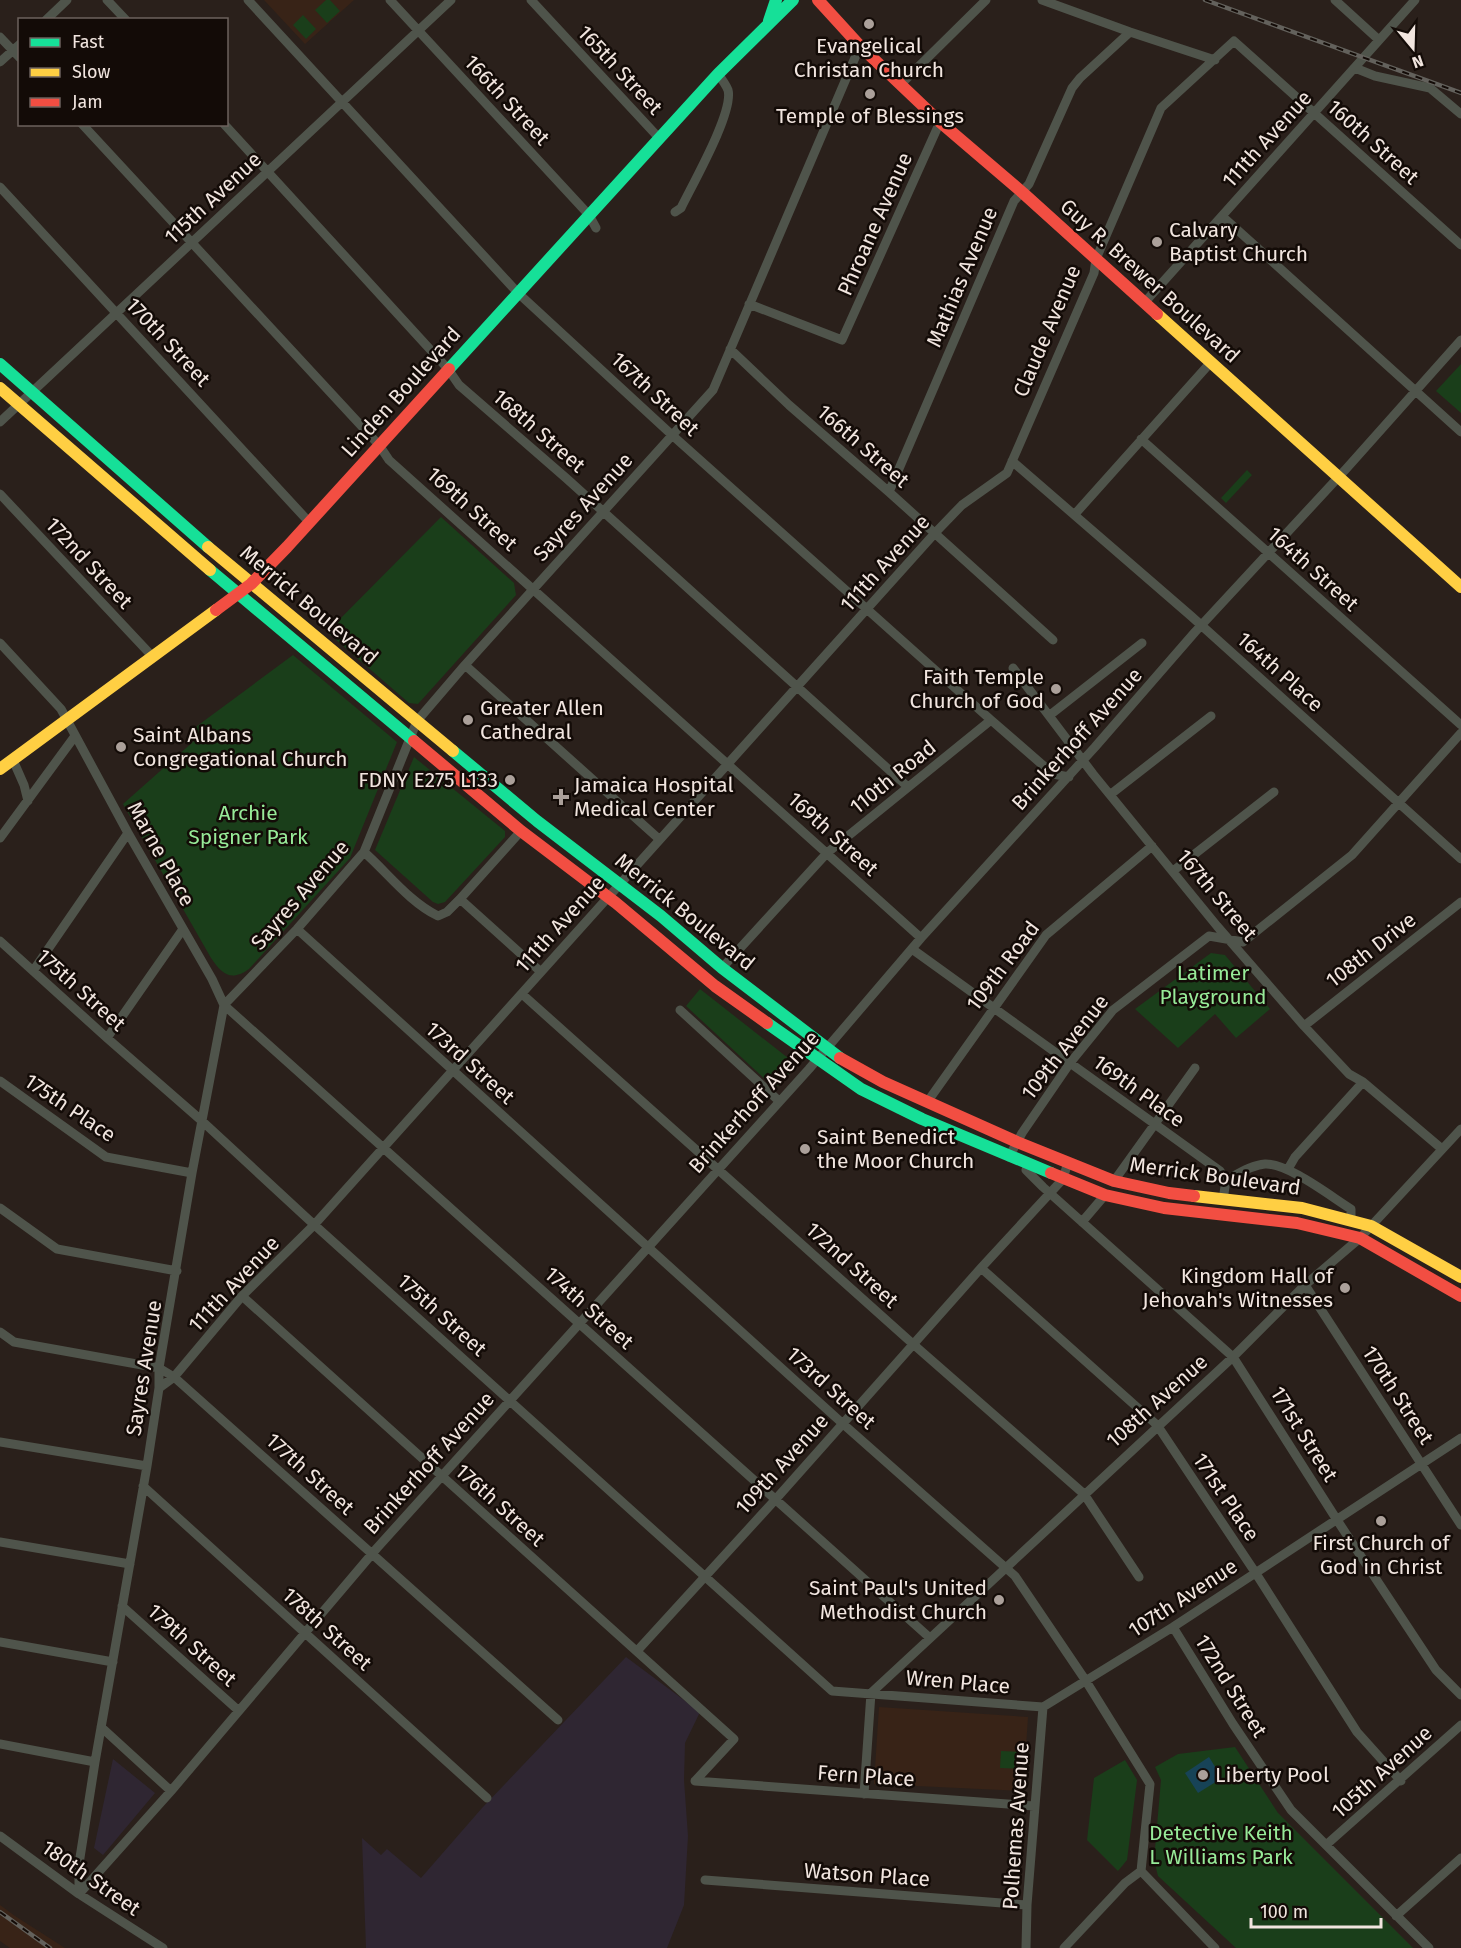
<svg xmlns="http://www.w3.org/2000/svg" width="1461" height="1948" font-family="'Fira Sans',sans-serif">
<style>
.industrial{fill:#2f2632}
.built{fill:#382317}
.green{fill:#1a3e1a}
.water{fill:#174357}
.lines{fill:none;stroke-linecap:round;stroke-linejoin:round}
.street{stroke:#4f544b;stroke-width:9}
.fast{stroke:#16e098;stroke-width:12}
.slow{stroke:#ffcf43;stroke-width:12}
.jam{stroke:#f24e42;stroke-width:12}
.rail-casing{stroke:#63615c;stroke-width:4.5}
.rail{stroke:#130b07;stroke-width:2;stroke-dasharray:7;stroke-linecap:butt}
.poi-dot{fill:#aba09a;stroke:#130b07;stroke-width:2}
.labels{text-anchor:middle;stroke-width:5;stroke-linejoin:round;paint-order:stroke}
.poi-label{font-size:21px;fill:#f1e5df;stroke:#130b07;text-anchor:start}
.street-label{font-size:21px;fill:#f1e5df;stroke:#130b07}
.park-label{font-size:21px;fill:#97ea98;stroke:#130b07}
</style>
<rect width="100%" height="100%" fill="#2a201b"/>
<path class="industrial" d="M626,1657l74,55 -15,31 -1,37 4,56 -4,69 -17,43h-301l-4,-110 19,17 6,-6 34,29 61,-70z
M113,1759l42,34 -52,62 -9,-7z"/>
<path class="built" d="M264,0h90l-49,44z
M879,1707l149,10 -5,74 -149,-7z
M0,1905l15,11 50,32h-55l-10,-7z"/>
<path class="green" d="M326,0h4l10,11 -13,12 -12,-13z
M303,15l13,14 -10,10 -13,-14z
M1461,364v49l-25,-22z
M1247,470l5,5 -26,28 -5,-5z
M441,517l73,66 2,12 -98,109 -9,-1 -82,-71z
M293,655l104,87 -47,116 -101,111c-18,13 -27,5 -38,-11l-88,-154 71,-63 -1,-12z
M414,757l91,74v6l-60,65 -7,2 -5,-2 -58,-52z
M1211,953l14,2 45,54 -34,29 -21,-24 -37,34 -43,-39z
M700,989l97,76 -19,21 -6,-5 -3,2 -83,-77z
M1235,1747l43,66 135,135h-177l-78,-72 -4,-16 7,-80 -6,-13 23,-13z
M1001,1751l24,1 -2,17 -23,-1z
M1125,1760l12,20 -10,80 -9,11 -31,-31 7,-62z"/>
<path class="water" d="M1209,1757l13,21 -24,15 -13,-20z"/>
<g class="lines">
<path class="street" d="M107,0l19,20
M248,0l270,293 154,142 319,285 62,54 16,3
M390,0l199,215 7,13
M531,0l128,138
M1042,0l88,32 85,28
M1335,0l44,40
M46,20l21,-20
M0,37l20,21
M0,62l20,-18
M1355,68l20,8 55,12 31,26
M901,84l85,-84
M82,124l297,321 10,15 532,478
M224,124l224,245 11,16 107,93 342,309
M0,187l309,335
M675,212l6,-4c11,-23 53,-96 47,-118 -2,-5 -7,-12 -10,-16
M1222,216l239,216
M1145,302l270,-302
M749,304l93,36 98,-218
M730,349l59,56 100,87 164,148
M0,422l451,-422
M1141,439l320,286
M1012,461l179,155 270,243
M889,492l125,-291 15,-17 43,-96 8,-10 50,-46
M0,494l152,162
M1075,514l136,-152
M0,643l61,66 67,124 84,146 12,26 706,633
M465,665l194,174
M1013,668l80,106 124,152 87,100 45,48 14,8 79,67
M1050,715l92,-72
M13,760l11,25 4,16
M1111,794l100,-78
M0,838l75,-102
M364,852c23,20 45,50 74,64l9,-4 13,-13 81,73
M1173,871l101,-79
M460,899l61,-68
M297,929l545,494 173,153 71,105 64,103 -9,87 74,77
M0,941l107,97 95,83 107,99 523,471 211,16
M912,949l308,222 6,9 -3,20
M722,968l105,-115 164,-133
M33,971l95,-138
M522,994l391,350 171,150 55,83
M680,1010l99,91
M1304,1026l157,-124
M107,1038l76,-109
M0,1081l106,76 86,16
M928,1101l118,-166 106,-89
M1009,1157l13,-24 48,-70 43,-53 96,-74 34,6 109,-87 109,-122
M1028,1164l-2,6 17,17 190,170 104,163 99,150 25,25
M1288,1169l7,-12 68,-75
M1226,1180c12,-6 25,-15 39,-16 23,-1 65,32 86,45v11
M1114,1181l81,-113
M0,1208l57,41 120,22
M1082,1222l23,-27
M981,1268l176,157 98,147 102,160 44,49
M1305,1285l156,240
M242,1296l492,443 -39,42
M0,1332l14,10 145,26 15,9 384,343
M159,1388l15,-11 68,-81 72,-71 621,-692 27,-28 45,-32 87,-200 2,-14 65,-151 73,-67 227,204
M0,1442l147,24
M143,1486l344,312
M0,1542l130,22
M122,1606l117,105
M1173,1627l60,97 58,86 138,138
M0,1642l113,20
M637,1651l138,-151 206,-232 82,-89 5,-17
M871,1693l362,-336 72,-72 55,-47 101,-109
M1043,1707l130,-80 288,-189
M101,1727l70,64
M0,1744l95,18
M695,1781l339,25
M864,1794l7,-101
M0,1836l79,58 84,54
M1326,1845l135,-120
M705,1880l322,25
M79,1894l92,-103 206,-243 432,-479 112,-131 174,-191 100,-115 151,-163 115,-129
M79,1894v-30l16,-102 52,-296 12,-78v-20l33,-195 32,-168 73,-76 67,-77 53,-131 48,-56 248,-275 147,-344
M1396,1916l65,-58
M1026,1948l1,-43 16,-198
M1064,1948l61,-65 16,-12"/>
<path class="fast" d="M769,21l7,-21
M0,364l208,183
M449,369l269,-295 75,-74
M210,570l204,171
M453,751l84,70 124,95 61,52 118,90
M767,1023l94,66 61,30 129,54"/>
<path class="slow" d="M1157,314l304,273
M0,388l210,182
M208,547l245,204
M0,769l216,-159
M1194,1196l108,12 69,18 90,51"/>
<path class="jam" d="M818,0l42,46 80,76 83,71 134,121
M216,610l35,-26 36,-37 162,-178
M414,741l107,90 95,72 99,83 52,37
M840,1058l43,24 134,60 97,39 55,12 25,3
M1051,1173l54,22 59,13 133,15 63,15 101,58"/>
<defs>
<path id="rail" d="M1205,0l256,93
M0,1912l50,36"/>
</defs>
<use href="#rail" class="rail-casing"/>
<use href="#rail" class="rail"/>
</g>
<g class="poi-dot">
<circle cx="869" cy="24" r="6"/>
<circle cx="870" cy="94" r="6"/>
<circle cx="1157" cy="242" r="6"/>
<circle cx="1056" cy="689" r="6"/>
<circle cx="468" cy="720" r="6"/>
<circle cx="121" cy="747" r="6"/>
<circle cx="510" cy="780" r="6"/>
<path d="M558 788h6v6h6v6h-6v6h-6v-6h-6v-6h6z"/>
<circle cx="805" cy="1149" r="6"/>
<circle cx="1345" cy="1288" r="6"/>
<circle cx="1381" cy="1521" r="6"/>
<circle cx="999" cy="1600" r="6"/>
<circle cx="1203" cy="1775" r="6"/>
</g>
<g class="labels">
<g class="poi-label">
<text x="869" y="53" text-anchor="middle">Evangelical<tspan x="869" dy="24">Christan Church</tspan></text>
<text x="870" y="123" text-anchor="middle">Temple of Blessings</text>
<text x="1169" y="237">Calvary<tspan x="1169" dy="24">Baptist Church</tspan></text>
<text x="1044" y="684" text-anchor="end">Faith Temple<tspan x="1044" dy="24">Church of God</tspan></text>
<text x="480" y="715">Greater Allen<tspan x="480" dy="24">Cathedral</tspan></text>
<text x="133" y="742">Saint Albans<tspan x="133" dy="24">Congregational Church</tspan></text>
<text x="498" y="787" text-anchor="end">FDNY E275 L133</text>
<text x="574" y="792">Jamaica Hospital<tspan x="574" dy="24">Medical Center</tspan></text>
<text x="817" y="1144">Saint Benedict<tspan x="817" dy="24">the Moor Church</tspan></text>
<text x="1333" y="1283" text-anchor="end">Kingdom Hall of<tspan x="1333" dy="24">Jehovah's Witnesses</tspan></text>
<text x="1381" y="1550" text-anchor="middle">First Church of<tspan x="1381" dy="24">God in Christ</tspan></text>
<text x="987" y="1595" text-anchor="end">Saint Paul's United<tspan x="987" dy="24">Methodist Church</tspan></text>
<text x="1215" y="1782">Liberty Pool</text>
</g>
<g class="street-label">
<text transform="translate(620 70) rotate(47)" y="7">165th Street</text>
<text transform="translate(507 100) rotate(47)" y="7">166th Street</text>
<text transform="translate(1267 139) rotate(-48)" y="7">111th Avenue</text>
<text transform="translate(1373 142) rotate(42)" y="7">160th Street</text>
<text transform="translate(213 198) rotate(-43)" y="7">115th Avenue</text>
<text transform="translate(875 224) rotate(-66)" y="7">Phroane Avenue</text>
<text transform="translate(962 277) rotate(-67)" y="7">Mathias Avenue</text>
<text transform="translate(1150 281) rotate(42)" y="7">Guy R. Brewer Boulevard</text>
<text transform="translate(1047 331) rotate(-67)" y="7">Claude Avenue</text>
<text transform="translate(168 342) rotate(47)" y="7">170th Street</text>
<text transform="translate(401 392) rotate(-48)" y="7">Linden Boulevard</text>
<text transform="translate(655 394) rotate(43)" y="7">167th Street</text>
<text transform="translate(539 431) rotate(41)" y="7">168th Street</text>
<text transform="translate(863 446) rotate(41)" y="7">166th Street</text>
<text transform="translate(583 507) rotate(-48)" y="7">Sayres Avenue</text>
<text transform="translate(472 509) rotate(42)" y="7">169th Street</text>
<text transform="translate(89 563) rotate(47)" y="7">172nd Street</text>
<text transform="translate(885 563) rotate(-48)" y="7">111th Avenue</text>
<text transform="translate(1313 569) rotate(42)" y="7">164th Street</text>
<text transform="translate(309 605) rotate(40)" y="7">Merrick Boulevard</text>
<text transform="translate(1280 672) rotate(42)" y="7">164th Place</text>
<text transform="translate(1077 739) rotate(-48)" y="7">Brinkerhoff Avenue</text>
<text transform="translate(893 777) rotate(-39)" y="7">110th Road</text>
<text transform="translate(833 834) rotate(42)" y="7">169th Street</text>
<text transform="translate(161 854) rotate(61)" y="7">Marne Place</text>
<text transform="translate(300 895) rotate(-49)" y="7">Sayres Avenue</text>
<text transform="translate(1217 895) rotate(50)" y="7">167th Street</text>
<text transform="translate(685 912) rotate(39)" y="7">Merrick Boulevard</text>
<text transform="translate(560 924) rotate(-48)" y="7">111th Avenue</text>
<text transform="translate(1371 950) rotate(-38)" y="7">108th Drive</text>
<text transform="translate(1003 966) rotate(-53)" y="7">109th Road</text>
<text transform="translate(81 990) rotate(42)" y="7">175th Street</text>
<text transform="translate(1065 1047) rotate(-52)" y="7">109th Avenue</text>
<text transform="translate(470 1063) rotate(42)" y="7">173rd Street</text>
<text transform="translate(1139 1091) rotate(36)" y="7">169th Place</text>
<text transform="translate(754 1102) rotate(-48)" y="7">Brinkerhoff Avenue</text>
<text transform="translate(70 1108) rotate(34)" y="7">175th Place</text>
<text transform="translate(1215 1176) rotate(8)" y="7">Merrick Boulevard</text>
<text transform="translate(852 1265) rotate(42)" y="7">172nd Street</text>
<text transform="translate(234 1284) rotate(-47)" y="7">111th Avenue</text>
<text transform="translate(589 1308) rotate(42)" y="7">174th Street</text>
<text transform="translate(442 1315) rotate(42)" y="7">175th Street</text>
<text transform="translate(144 1368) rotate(-81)" y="7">Sayres Avenue</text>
<text transform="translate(831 1388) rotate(42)" y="7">173rd Street</text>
<text transform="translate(1398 1395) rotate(57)" y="7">170th Street</text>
<text transform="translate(1157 1401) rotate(-42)" y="7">108th Avenue</text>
<text transform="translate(1304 1434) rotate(58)" y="7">171st Street</text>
<text transform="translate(429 1463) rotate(-48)" y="7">Brinkerhoff Avenue</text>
<text transform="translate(782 1464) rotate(-48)" y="7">109th Avenue</text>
<text transform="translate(310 1474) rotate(42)" y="7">177th Street</text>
<text transform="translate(1226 1497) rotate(56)" y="7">171st Place</text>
<text transform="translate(500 1505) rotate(42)" y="7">176th Street</text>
<text transform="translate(1183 1598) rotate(-33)" y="7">107th Avenue</text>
<text transform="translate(327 1629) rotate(42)" y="7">178th Street</text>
<text transform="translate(192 1645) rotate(42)" y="7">179th Street</text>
<text transform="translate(958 1682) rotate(5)" y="7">Wren Place</text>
<text transform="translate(1231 1686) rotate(58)" y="7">172nd Street</text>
<text transform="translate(1382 1772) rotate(-42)" y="7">105th Avenue</text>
<text transform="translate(866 1776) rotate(4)" y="7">Fern Place</text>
<text transform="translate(1016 1826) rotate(-86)" y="7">Polhemas Avenue</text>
<text transform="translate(867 1875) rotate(4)" y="7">Watson Place</text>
<text transform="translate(91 1878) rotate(35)" y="7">180th Street</text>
</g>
<g class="park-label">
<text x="248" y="820">Archie<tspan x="248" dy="24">Spigner Park</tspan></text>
<text x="1213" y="980">Latimer<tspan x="1213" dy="24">Playground</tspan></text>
<text x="1221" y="1840">Detective Keith<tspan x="1221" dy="24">L Williams Park</tspan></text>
</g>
</g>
<rect x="18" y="18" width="210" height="108" fill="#130b07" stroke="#6c625d" stroke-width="1.5"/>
<rect x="30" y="38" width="30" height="9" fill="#16e098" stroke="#6c625d" stroke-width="1.5"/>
<text x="72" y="48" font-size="18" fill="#f1e5df">Fast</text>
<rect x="30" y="68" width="30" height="9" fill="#ffcf43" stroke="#6c625d" stroke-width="1.5"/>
<text x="72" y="78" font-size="18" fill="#f1e5df">Slow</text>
<rect x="30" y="98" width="30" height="9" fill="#f24e42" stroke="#6c625d" stroke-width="1.5"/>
<text x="72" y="108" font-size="18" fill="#f1e5df">Jam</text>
<g transform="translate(1413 48) rotate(161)" stroke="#130b07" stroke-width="4.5" paint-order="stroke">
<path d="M0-4.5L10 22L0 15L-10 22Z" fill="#f1e5df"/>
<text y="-9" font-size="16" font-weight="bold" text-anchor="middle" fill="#f1e5df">N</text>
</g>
<path d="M1251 1918v9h130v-9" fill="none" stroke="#f1e5df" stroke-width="3"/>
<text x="1260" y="1918" font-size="18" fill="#f1e5df" stroke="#130b07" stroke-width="4.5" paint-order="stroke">100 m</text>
</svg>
